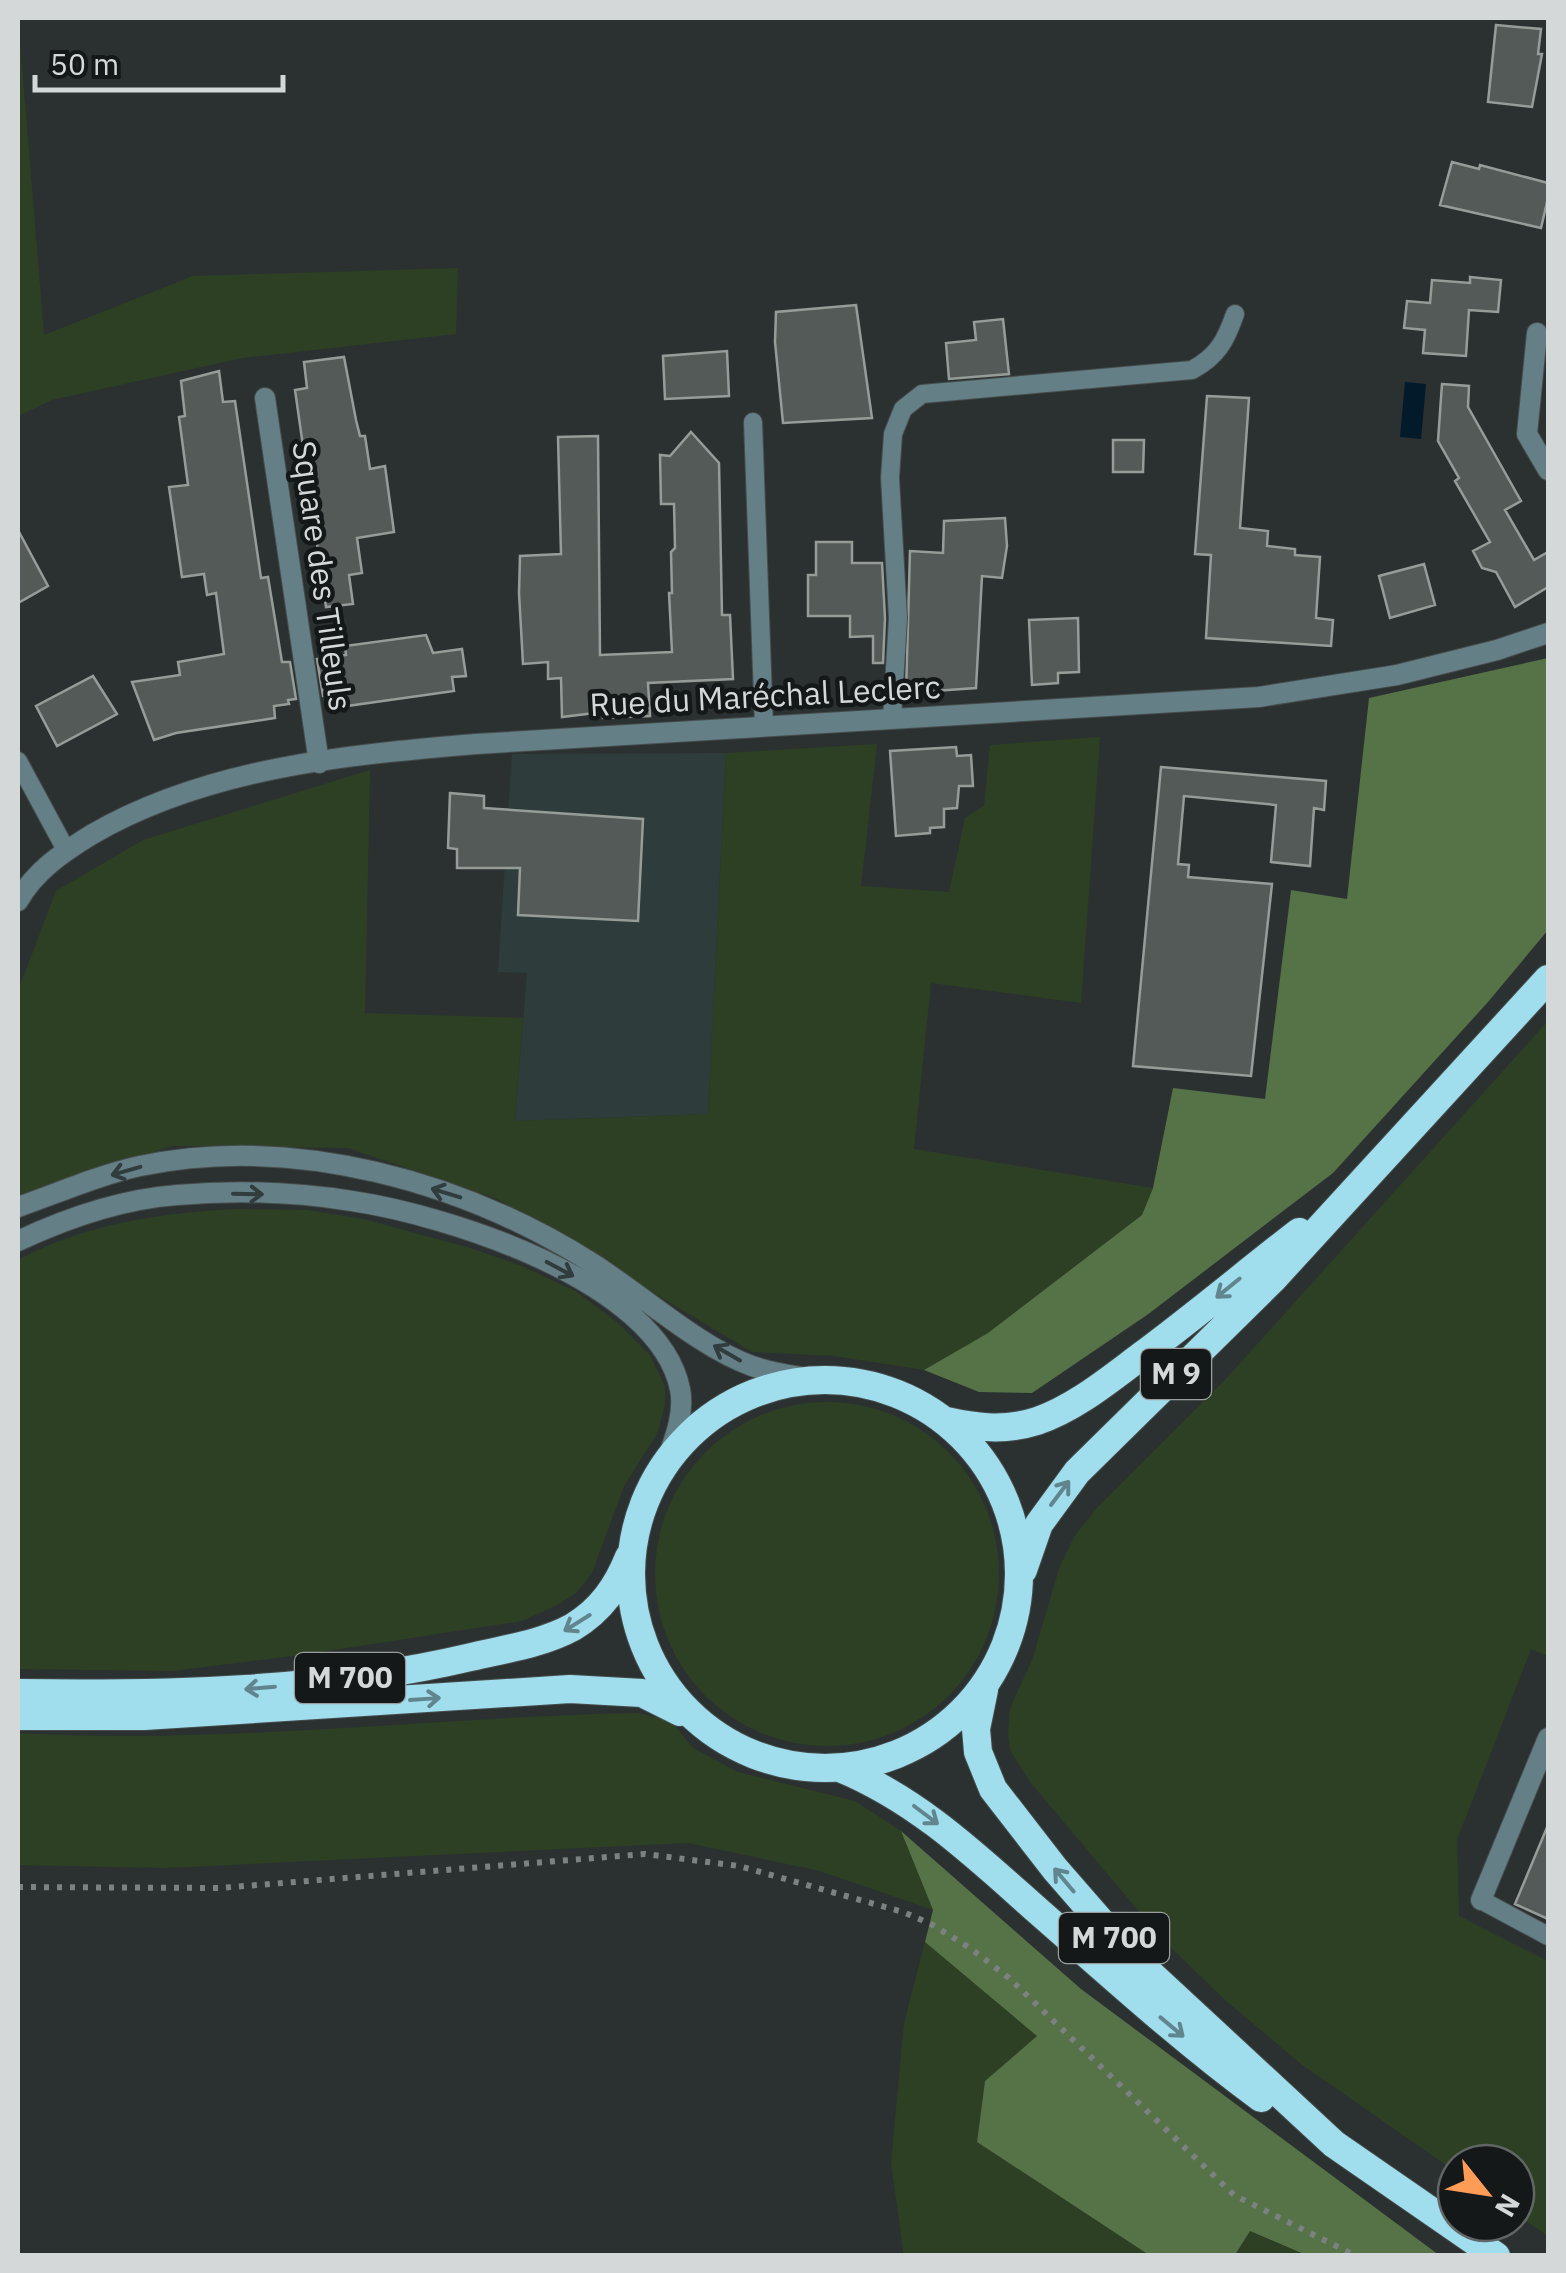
<svg xmlns="http://www.w3.org/2000/svg" width="1566" height="2273" font-family="'IBM Plex Sans',sans-serif">
<style>
.built{fill:#2e3d3b}
.green{fill:#2d4023}
.forest{fill:#567247}
.water{fill:#031a2a}
.building{fill:#545a57;stroke:#969d99;stroke-width:2.5}
.lines{fill:none;stroke-linecap:round;stroke-linejoin:round}
.service-casing{stroke:#464c4c;stroke-width:20}
.minor-casing{stroke:#464c4c;stroke-width:22}
.tertiary-casing{stroke:#464c4c;stroke-width:22}
.trunk-casing{stroke:#464c4c;stroke-width:30}
.path{stroke:#7c8181;stroke-width:6;stroke-dasharray:5 8;stroke-linecap:butt}
.service{stroke:#647f86;stroke-width:18}
.minor{stroke:#647f86;stroke-width:20}
.tertiary{stroke:#647f86;stroke-width:20}
.trunk{stroke:#a0deee;stroke-width:28}
.oneway{stroke:#313c3e}
.oneway2{stroke:#61858e}
.labels{text-anchor:middle;stroke-width:9;stroke-linejoin:round;paint-order:stroke}
.shield{fill:#151818;stroke:#9b9e9e;stroke-width:2.5}
.shield-label{font-size:30px;font-weight:bold;fill:#d4d8d8}
.street-label{font-size:32px;fill:#d4d8d8;stroke:#151818}
</style>
<rect width="100%" height="100%" fill="#2b3131"/>
<path class="built" d="M726,753l-18,361 -193,7 12,-148 -29,-1 14,-218z"/>
<path class="green" d="M18,18l26,317 149,-59 265,-8 -2,66 -214,24 -190,42 -34,16z
M1100,737l-19,266 -150,-20 -17,166 239,39 -11,27 -154,118 -64,37 -90,-14 -82,-4 -255,-153 -149,-51 -176,-2 -154,52v-207l38,-100 87,-51 227,-70 -5,243 158,5 -8,103 193,-7 18,-361 151,-9 -16,142 88,6 16,-74 19,-12 6,-61z
M1548,1021v635l-17,-7 -74,191 2,76 89,45v275l-32,-22v-51h-60v9l-155,-108 -77,-65 -61,-59 -133,-158 -20,-32 -2,-15 2,-27 22,-48 28,-94 14,-29 21,-27 129,-129z
M236,1209l71,1 57,9 106,29 52,18 55,26 41,31 32,32 15,31v19l-8,29 -33,52 -32,87 -16,20 -17,11 -37,17 -221,34 -129,16 -154,-2v-409c66,-36 144,-47 218,-51z
M655 1574a172 172 0 1 1 344 0a172 172 0 1 1-344 0Z
M637,1713l33,7 23,28 45,24 117,29 46,30 32,79 -113,-39 -132,-28 -523,25 -147,-3v-132c206,12 412,-16 619,-20z
M925,1942l113,94 -53,45 -8,61 172,113 -245,1 -13,-93 13,-140z
M1249,2231l57,24 -71,1z"/>
<path class="forest" d="M1548,658v272l-60,72 -155,171 -186,142 -115,78 -53,-1 -55,-22 64,-37 154,-118 11,-27 20,-100 92,11 26,-209 56,9 22,-201z
M901,1831l180,158 358,266h-133l-56,-24 -15,24h-86l-172,-113 8,-61 52,-45 -112,-94 8,-32z"/>
<path class="water" d="M1405,382l21,2 -5,55 -21,-2z"/>
<path class="building" d="M1496,25l45,4 -3,25h4l-10,53 -44,-5z
M1452,162l27,7 1,-4 68,18v15l-7,30 -101,-23z
M1470,277l31,3 -3,32 -29,-2 -3,46 -43,-3 2,-23 -21,-2 3,-27 23,2 2,-23 38,3z
M856,305l16,113 -89,5 -8,-81 1,-30z
M1003,319l6,55 -60,5 -3,-36 30,-3 -2,-18z
M727,351l2,45 -64,3 -2,-43z
M344,357l12,63 4,16h5l5,33 15,-3 9,66 -37,6 5,35 -13,2 4,29 -27,3 -31,-217 12,-2 -3,-26z
M219,371l4,31 12,-1 26,177 7,-1 14,85h8l6,37 -8,1 1,4 -15,2 1,12 -99,15 -22,7 -22,-58 48,-7 -2,-13 46,-8 -8,-61 -9,2 -3,-21 -22,3 -13,-90 19,-2 -9,-68 6,-1 -4,-35z
M1442,384l27,2 -1,21 53,94 -16,9 29,50 14,-8v35l-33,20 -19,-35 -14,-4 -9,-17 17,-9 -35,-61 4,-3 -21,-37z
M1207,396l42,2 -9,130 28,3 -1,15 28,3v6l25,2 -4,61 17,2 -2,26 -125,-8 5,-83 -16,-1z
M691,432l28,31 3,152h8l3,64 -85,4 2,33 -47,2v-6l-41,5 -1,-39 -13,1v-17l-25,2 -4,-71 1,-37 41,-2 -3,-117 40,-1 2,219 72,-3 -3,-59h3l-1,-41 4,-4 -1,-44h-13l-1,-49 10,1z
M1113,440h31l-1,32h-30z
M1005,518l2,28 -5,32 -20,-2 -6,112 -70,5 4,-142 33,2 1,-32z
M18,530l30,56 -30,17z
M816,542h36v21h30l3,55 -2,45h-10v-27l-23,1v-21h-42v-41h8z
M1424,564l11,41 -45,13 -11,-42z
M1078,618l1,54 -21,1v10l-26,2 -3,-65z
M426,635l7,18 29,-4 4,27 -14,1 2,14 -107,15 -1,-12 -23,2 -6,-37 29,-4 -1,-9z
M93,676l24,38 -60,32 -21,-40z
M956,747l1,9 14,-1 2,31h-14l-2,22 -13,1v18l-14,1v5l-34,3 -6,-85z
M1161,767l165,14 -2,29 -10,-2 -4,58 -39,-4 5,-57 -92,-9 -6,68 11,1 -1,12 84,7 -21,192 -118,-10z
M450,793l34,3v12l159,11 -5,102 -120,-6 2,-47h-63v-19l-9,-1z
M1548,1825v94l-33,-15z"/>
<g class="lines">
<defs>
<path id="service" d="M753,422l11,304
M892,719l6,-101 -8,-140 3,-44 10,-25 19,-15 270,-24c26,-14 34,-30 43,-56
M18,761l48,89
M1481,1900l67,36"/>
<path id="minor" d="M1537,333l-10,101 21,36
M265,398l54,365
M1481,1900l67,-162"/>
<path id="tertiary" d="M18,901c17,-30 44,-48 73,-66 115,-67 254,-80 385,-91l783,-47 138,-22 100,-25 51,-17
M18,1207c40,-14 81,-32 122,-41 154,-32 322,15 452,97 49,31 107,84 160,103 22,8 45,10 67,14
M18,1241c49,-23 105,-42 159,-46 57,-5 118,-3 175,6 94,14 306,80 328,188 5,25 -6,51 -14,74"/>
<path id="trunk" d="M631 1574a194 194 0 1 1 388 0a194 194 0 1 1-388 0Z
M946,1421c31,7 60,10 91,0 38,-13 72,-41 104,-65 54,-40 105,-83 158,-124
M1023,1570l16,-46 38,-52 196,-193 275,-300
M984,1690l-8,39 2,23 15,37 62,80 74,85 205,190 162,112
M18,1693c151,2 305,-1 453,-36 34,-8 71,-13 102,-30 28,-17 44,-40 56,-70
M18,1716h126l426,-27 72,4 38,19
M840,1768c78,32 136,88 198,143 72,63 144,129 223,187"/>
</defs>
<use href="#service" class="service-casing"/>
<use href="#minor" class="minor-casing"/>
<use href="#tertiary" class="tertiary-casing"/>
<use href="#trunk" class="trunk-casing"/>
<path class="path" d="M18,1887l202,1 425,-34 94,12 164,46 28,12 39,24 39,30 225,217 122,61"/>
<use href="#service" class="service"/>
<use href="#minor" class="minor"/>
<use href="#tertiary" class="tertiary"/>
<use href="#trunk" class="trunk"/>
</g>
<defs><path id="oneway-shaft" d="M-6 0H5M1.5-3L5.5 0L1.5 3" fill="none" stroke-width="1.6" stroke-linecap="round" stroke-linejoin="round" transform="scale(2.5)"/></defs>
<g class="oneway">
<use href="#oneway-shaft" transform="translate(126 1171) rotate(164)"/>
<use href="#oneway-shaft" transform="translate(446 1193) rotate(-163)"/>
<use href="#oneway-shaft" transform="translate(248 1194) rotate(1)"/>
<use href="#oneway-shaft" transform="translate(560 1269) rotate(28)"/>
<use href="#oneway-shaft" transform="translate(727 1353) rotate(-150)"/>
</g>
<g class="oneway2">
<use href="#oneway-shaft" transform="translate(1228 1288) rotate(141)"/>
<use href="#oneway-shaft" transform="translate(1060 1493) rotate(-53)"/>
<use href="#oneway-shaft" transform="translate(577 1623) rotate(148)"/>
<use href="#oneway-shaft" transform="translate(260 1688) rotate(175)"/>
<use href="#oneway-shaft" transform="translate(425 1699) rotate(-4)"/>
<use href="#oneway-shaft" transform="translate(926 1815) rotate(37)"/>
<use href="#oneway-shaft" transform="translate(1064 1880) rotate(-130)"/>
<use href="#oneway-shaft" transform="translate(1172 2027) rotate(40)"/>
</g>
<g class="labels">
<g class="shield">
<rect x="1141" y="1349" width="70" height="50" rx="8"/>
<rect x="295" y="1653" width="110" height="50" rx="8"/>
<rect x="1059" y="1913" width="110" height="50" rx="8"/>
</g>
<g class="shield-label">
<text x="1176" y="1384">M 9</text>
<text x="350" y="1688">M 700</text>
<text x="1114" y="1948">M 700</text>
</g>
<g class="street-label">
<text transform="translate(322 576) rotate(82)" y="11">Square des Tilleuls</text>
<text transform="translate(765 696) rotate(-3)" y="11">Rue du Maréchal Leclerc</text>
</g>
</g>
<rect width="1566" height="2273" fill="none" stroke="#d4d8d8" stroke-width="40"/>
<g transform="translate(1486 2193) rotate(120)"><circle r="48" fill="#151818" stroke="#616565" stroke-width="2.5"/>
<path d="M0-8L18 38L0 25L-18 38Z" fill="#fd9c56"/>
<text y="-15" font-size="28" font-weight="bold" text-anchor="middle" fill="#d4d8d8">N</text>
</g>
<path d="M35 75v15h248v-15" fill="none" stroke="#d4d8d8" stroke-width="5"/>
<text x="50" y="75" font-size="30" fill="#d4d8d8" stroke="#151818" stroke-width="8" paint-order="stroke">50 m</text>
</svg>
